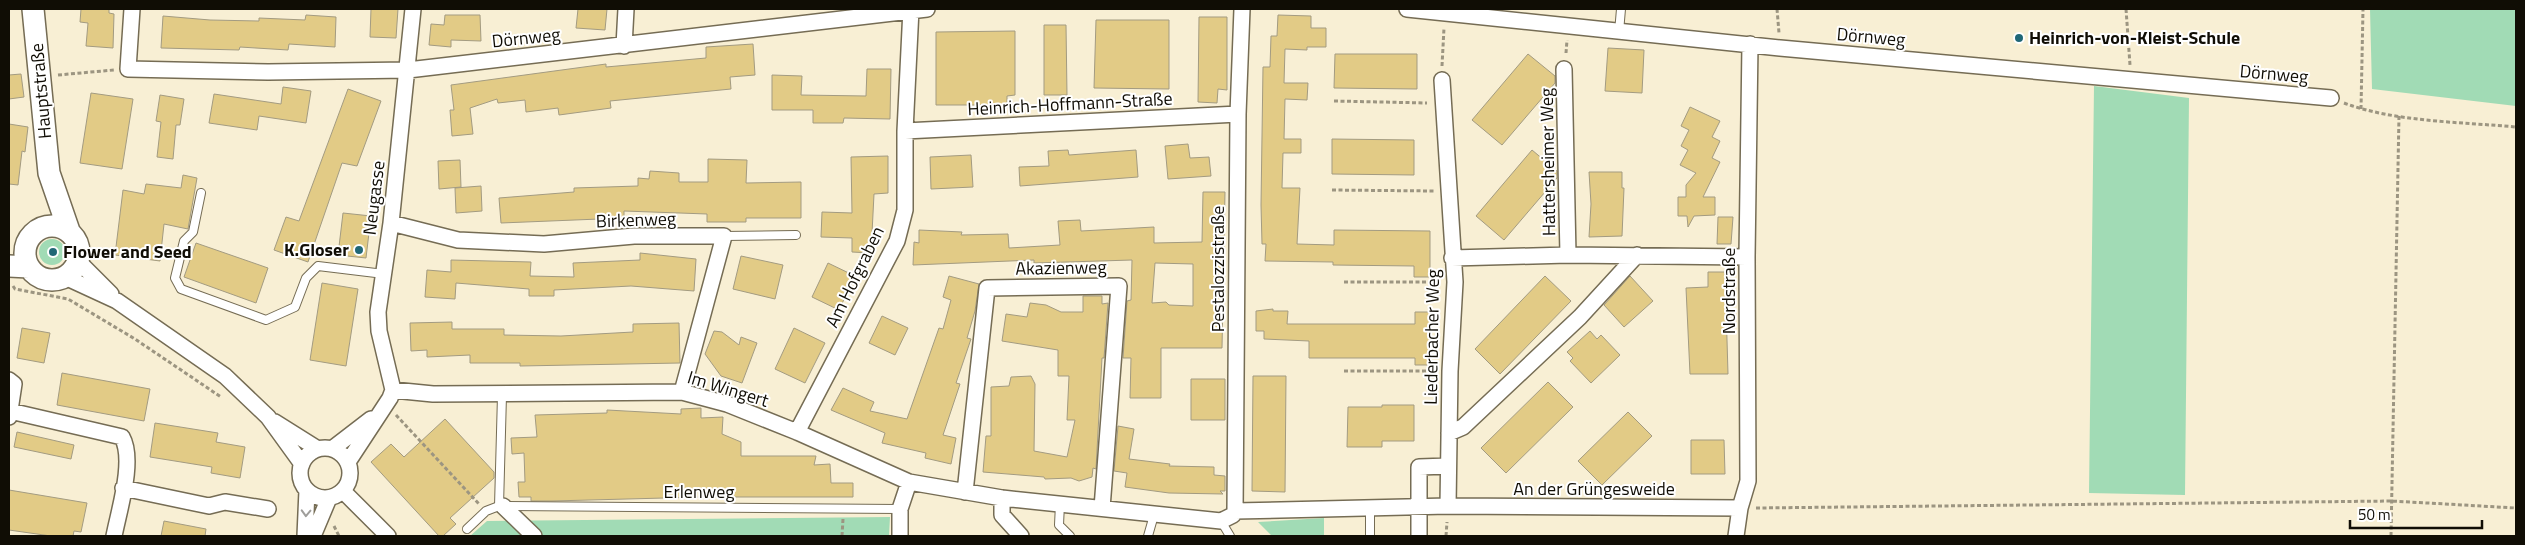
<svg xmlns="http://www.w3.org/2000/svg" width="2525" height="545" font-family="'Titillium Web',sans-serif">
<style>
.green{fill:#a1dbb5}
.building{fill:#e2cb86;stroke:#a39b81;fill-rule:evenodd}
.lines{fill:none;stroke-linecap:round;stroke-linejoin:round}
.lane-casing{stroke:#756c54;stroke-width:10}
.street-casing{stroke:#756c54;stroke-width:18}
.secondary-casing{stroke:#756c54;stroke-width:24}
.path{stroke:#9c9581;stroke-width:3;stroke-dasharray:4 2.5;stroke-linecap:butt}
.lane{stroke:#fff;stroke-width:8}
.street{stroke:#fff;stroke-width:15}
.secondary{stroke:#fff;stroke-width:21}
.oneway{stroke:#9f9e9b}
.poi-dot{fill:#206776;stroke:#fff;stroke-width:2}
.labels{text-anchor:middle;stroke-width:4;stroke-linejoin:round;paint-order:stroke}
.street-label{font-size:18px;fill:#100d05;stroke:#fff}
.poi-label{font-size:18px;font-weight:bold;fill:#100d05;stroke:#fff;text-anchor:start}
</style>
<rect width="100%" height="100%" fill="#f8efd4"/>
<path class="green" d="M2370,9h146v97l-144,-17z
M2094,86l95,12 -4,397 -96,-2z
M39 252a13 13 0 1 1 26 0a13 13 0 1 1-26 0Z
M890,517l-1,19h-419l17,-15z
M1324,518v18h-52l-14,-14z"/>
<path class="building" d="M81,9h28v4l5,1 -1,34 -27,-2 2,-23 -8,-1z
M371,9h27l-2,29 -26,-1z
M578,9h29l-2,21 -29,-2z
M306,15l30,2 -1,30 -46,-3 -1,6 -48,-3 -1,3 -78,-2 2,-32 47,4 49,1v-3l46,2z
M445,15h35l1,26 -30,-1v7l-22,-2 2,-21 13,1z
M1278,15l33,1v12h15v19h-19v3l-22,-1 -1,34h24l-1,17 -22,-1 -1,40h17v14h-18l-1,35h18l-3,56 37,1v-15l96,1v46h-16v-11l-81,-1v-3l-68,-1 1,-17h-4l-1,-39 2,-138h7l1,-31h6z
M1199,17h28v73l-9,-1 -1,14 -19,-1z
M1096,20h73v69l-75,-1z
M1044,25h22l1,70h-23z
M1015,31v64l-8,1v12l-18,1v-4h-53v-73z
M753,44l2,31 -25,2 1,12 -121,12 1,7 -52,7 -1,-7 -32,4 -1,-12 -27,3 -1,-4 -27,9 3,26 -21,2 -2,-26h4l-3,-25 155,-21v3l100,-9v-11z
M1608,48l36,2 -2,43 -37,-2z
M1335,54h82v35l-83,-1z
M1528,54l27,22v7l-53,62 -30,-25z
M867,69h24l-1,50 -46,-1 -1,5h-30v-13h-41v-35l30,1 -1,19 65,1z
M21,74l3,23 -15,2v-24z
M283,87l28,4 -5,32 -47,-7 -2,14 -48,-7 5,-29 67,10z
M348,89l33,12 -24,65 -15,-3 -34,99 -34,-12 12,-33 13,4z
M91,93l42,6 -11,70 -42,-6z
M160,95l24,4 -4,26h-4l-3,34 -16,-2 4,-35 -5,-1z
M1690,107l30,14 -8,16 8,4 -8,17 8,4 -17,35h12v18l-21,1 -6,11 -1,-11h-9v-19h8v-12l10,-12 -16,-8 8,-15 -7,-4 8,-16 -8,-4z
M9,124l19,3 -3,25 -3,-1 -4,34 -9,-1z
M1332,139l82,1v35l-82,-1z
M1188,144l2,14 19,-1 2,19 -43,3 -3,-33z
M1068,150l1,5 67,-5 2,27 -118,9 -1,-19 30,-1 -1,-15z
M1532,150l25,21v7l-53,62 -28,-24z
M971,155l2,32 -42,2 -1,-32z
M888,156v37l-14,1 -3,59 -19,-1v-14l-31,-1 1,-25 30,1 -1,-56z
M708,159l39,1 -1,23 55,-1v36h-55v4h-39v-8l-83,-3v7l-123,5 -2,-25 75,-6v-4l64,-2v-8l11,1 1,-8 29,2v9h29z
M460,160l1,27 -22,2 -1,-28z
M1589,172h33v16h2l-2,48 -33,1 2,-33z
M183,175l14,3 -9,51 -24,-5 -4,37 -45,-6 8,-65 21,4 2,-10 35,4z
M481,186l1,25 -26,2 -1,-25z
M1203,192h22l-3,156h-61v50h-31l1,-40h-8l4,-57 4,-1 1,-40 -98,3v-3l-121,5 1,-23 5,1v-13l43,2 -1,3 47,-1 1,14 51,-3 -2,-24 22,-1 1,11 73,-4v16l48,-1zM1155,263l38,1v42l-24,-1 -3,-3 -14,1z
M343,213l28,3 -5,42 -28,-3z
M1718,217h15l-2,27h-14z
M196,243l72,25 -12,35 -72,-26z
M640,253l56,6 -2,32 -63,-5 -77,4v6h-25v-7l-73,-6 -1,16 -30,-2 2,-27 24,2v-12l80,2 -1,14 44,1 -1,-14 67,-3z
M741,256l42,9 -8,34 -42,-10z
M828,263l27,13 -16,34 -27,-13z
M1708,272h17l3,102h-38l-4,-86 22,-1z
M949,276l30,8 -4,27 -8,27 4,1 -15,44 4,1 -17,51 13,3 -5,26 -26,-6 1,-5 -44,-10 3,-10 -54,-23 12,-22 31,14 -4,9 37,8 32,-91 4,1 8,-29 -8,-3z
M1545,276l26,25 -71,73 -25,-25z
M1630,276l23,25 -29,26 -20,-22z
M322,283l36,6 -12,77 -36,-6z
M1083,296h19v8l6,-1 -4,55h-2l-6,111 -3,-1 -1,9 -13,4 -8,-3 -26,1 -1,-2 -61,-5 3,-36h5v-49l18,-1 2,-9 20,-1 4,8 -1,67 33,6 8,-37h-8l2,-44h-11v-26l-56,-9 4,-27 21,3 3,-14 16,2 15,7h22z
M1273,309v2h15l-1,13h128v-12h15l-1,53h-14v-7h-106v-17l-45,-2v-8h-8v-20z
M882,316l26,12 -13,27 -26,-12z
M452,322v7h52v6l57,1 72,-4v-8l46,-1 1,40 -160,3v-3h-50v-8l-43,2v-7l-16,1 -1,-28z
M22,328l28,5 -6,30 -27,-5z
M794,328l31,15 -20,40 -30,-14z
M714,331l8,1 17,13 2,-8 16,6 -15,40 -21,-7 -16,-22z
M1590,331l7,8 4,-4 19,20 -29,28 -21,-22 3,-3 -6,-6z
M62,373l88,16 -6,32 -87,-16z
M1253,376h33l-1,116 -33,-1z
M1191,379h34v41h-34z
M1548,382l25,25 -67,66 -25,-25z
M1382,405h32v36h-32v6h-35l1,-40h34z
M701,408v10l22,-1 -1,17 19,8v14h75l-2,9 16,-1 1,19h22v14h-151l-150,4h-21v-4h-12l-1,-15h7l-1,-29 -12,1 -1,-16 26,-1 -2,-22 72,-2v-3l74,4v-5z
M1628,412l24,24 -50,49 -24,-24z
M445,419l49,53v6l-44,40 6,6 -13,12h-4l-68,-74 20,-18 13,13z
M155,423l63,10 -2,9 29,5 -5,31 -29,-5 1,-6 -62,-10z
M1118,426l16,3 -5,30 41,5 -1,2 45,1v8l11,1v15h-5l3,3 -54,-1 -44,-6 2,-14 -13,-2z
M17,432l57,13 -3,14 -57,-12z
M1691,440h33l1,34h-34z
M9,490l78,13 -6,29 -7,-1 -1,5h-22l-42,-6z
M164,521l42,8 -1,7h-44z"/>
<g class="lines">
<defs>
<path id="lane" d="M1619,32l2,-23
M201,193l-8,39 -9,9 -9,37 6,11 85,31 29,-13 11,-29 12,-12 66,8
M724,236l72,-1
M1060,504l-1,21 11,11
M499,506l3,-111
M1370,509v27
M1221,521l9,15
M467,529l19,-18 13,-5 401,3
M1148,536l6,-21"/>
<path id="street" d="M132,9l-4,60 140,3 140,-2 519,-61
M1407,9l373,39 551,50
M624,46l2,-37
M1564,69l4,186
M1442,80l13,202 -5,89 -2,135
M905,131l333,-17
M391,223l67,17 86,4 90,-8h90l-42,156
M1452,258l116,-3 179,2
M78,261l33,33
M65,277l52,24 108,75 43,41 34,47
M9,380l5,4 -5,33
M393,390l40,4 249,-2 45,12 70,28 112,50 93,16 219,23 12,-6 2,-4 3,-397 4,-105
M10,411l112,26c13,23 -3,73 -8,99
M275,422l43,27
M797,432l100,-191 8,-31v-79l6,-122
M1449,433l14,-6 117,-110 57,-62
M300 473a25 25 0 1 1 50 0a25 25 0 1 1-50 0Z
M332,449l39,-30
M348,462l42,-64 3,-8 -14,-59 -1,-19 13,-89 22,-214
M123,488l86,18 16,-4 43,7
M343,491l45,45
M965,492l22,-204 132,-2 -17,222
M1002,498v17l19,21
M503,506l31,30
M1235,511l213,-5 292,2
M305,536l2,-46
M313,536l16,-38
M900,536v-27l9,-27
M1419,536v-69l29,-1
M1736,536l4,-28 8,-27 -1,-224 3,-213"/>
<path id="secondary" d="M33,9l16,164 20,58
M25 253a27 27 0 1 1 54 0a27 27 0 1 1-54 0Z
M9,266l20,1"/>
</defs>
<use href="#lane" class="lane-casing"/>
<use href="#street" class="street-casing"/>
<use href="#secondary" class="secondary-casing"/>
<path class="path" d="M1777,9l2,24
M2126,9l4,56
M1566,53l1,-13
M1442,66l2,-38
M58,75l56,-5
M1334,101l93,2
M2344,103c51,19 117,19 172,24
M2361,109l2,-100
M1332,190l103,1
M1344,282h95
M13,286l2,3 53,10 67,40 86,58
M1344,371h90
M396,415l83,89
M1756,508l636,-7 124,7
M334,526l5,10
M842,536l1,-17
M1446,536l1,-14
M2391,536l8,-421"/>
<use href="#lane" class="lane"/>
<use href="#street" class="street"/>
<use href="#secondary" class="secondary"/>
</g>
<defs><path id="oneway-chevron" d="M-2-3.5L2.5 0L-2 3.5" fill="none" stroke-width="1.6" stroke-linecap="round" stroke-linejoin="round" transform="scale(1.25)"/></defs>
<use class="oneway" href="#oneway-chevron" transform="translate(306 513) rotate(92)"/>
<g class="poi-dot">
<circle cx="2019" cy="38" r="5"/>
<circle cx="359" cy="250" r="5"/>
<circle cx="53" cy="252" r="5"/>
</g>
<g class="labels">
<g class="street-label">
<text transform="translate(1871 37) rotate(5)" y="6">Dörnweg</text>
<text transform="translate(526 38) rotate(-6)" y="6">Dörnweg</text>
<text transform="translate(2274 74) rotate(5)" y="6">Dörnweg</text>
<text transform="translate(41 91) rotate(-95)" y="6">Hauptstraße</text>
<text transform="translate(1070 104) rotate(-3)" y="6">Heinrich-Hoffmann-Straße</text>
<text transform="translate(1548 162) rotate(-91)" y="6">Hattersheimer Weg</text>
<text transform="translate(374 198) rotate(-83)" y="6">Neugasse</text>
<text transform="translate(636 220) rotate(-2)" y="6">Birkenweg</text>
<text transform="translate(1061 268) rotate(-1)" y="6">Akazienweg</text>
<text transform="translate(1218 269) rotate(-90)" y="6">Pestalozzistraße</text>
<text transform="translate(855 277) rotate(-64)" y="6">Am Hofgraben</text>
<text transform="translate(1729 291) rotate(-90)" y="6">Nordstraße</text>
<text transform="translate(1432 337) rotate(-89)" y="6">Liederbacher Weg</text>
<text transform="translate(728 389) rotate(17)" y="6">Im Wingert</text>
<text x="1594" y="495">An der Grüngesweide</text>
<text x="699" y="498">Erlenweg</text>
</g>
<g class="poi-label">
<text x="2029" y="44">Heinrich-von-Kleist-Schule</text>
<text x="349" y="256" text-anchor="end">K.Gloser</text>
<text x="63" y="258">Flower and Seed</text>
</g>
</g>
<rect width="2525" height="545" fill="none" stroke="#100d05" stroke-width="20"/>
<path d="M2350 520v8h132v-8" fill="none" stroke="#100d05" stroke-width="2.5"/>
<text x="2358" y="520" font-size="15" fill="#100d05" stroke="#ffffff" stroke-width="4" paint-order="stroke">50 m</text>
</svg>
